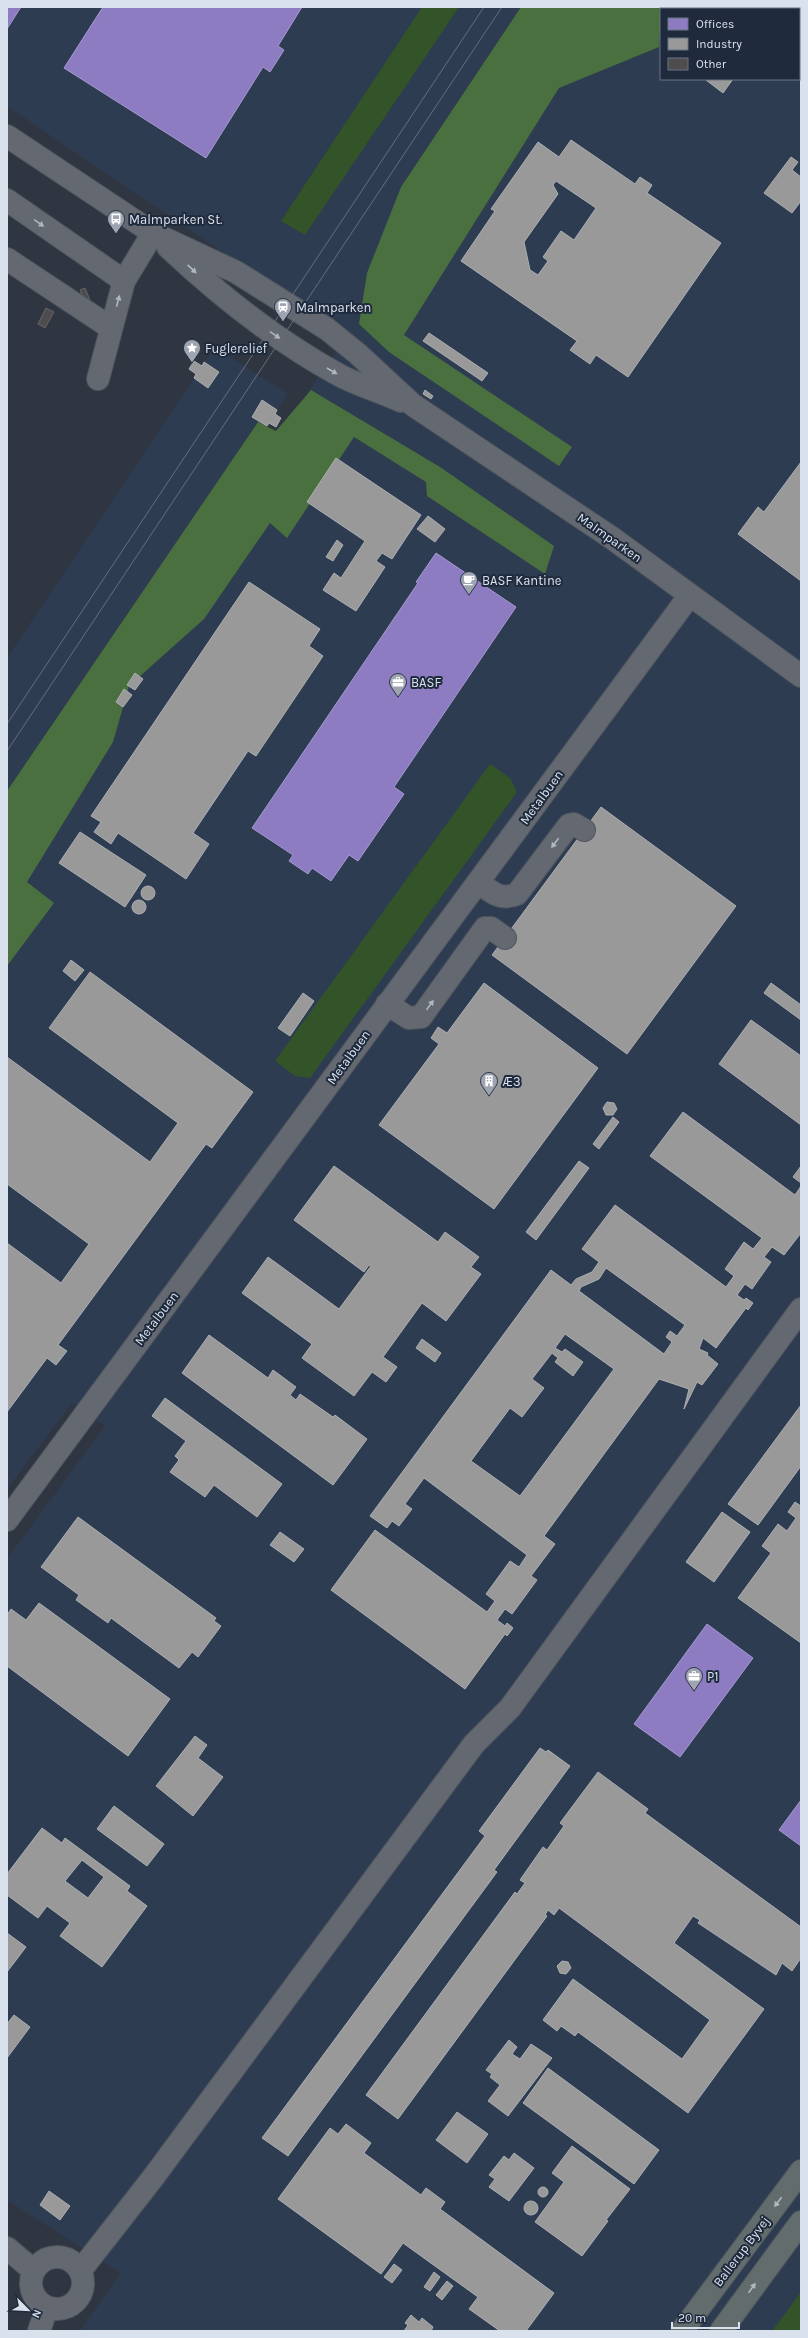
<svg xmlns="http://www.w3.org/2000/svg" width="808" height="2338" font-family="Karla,sans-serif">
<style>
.built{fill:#2e3c52;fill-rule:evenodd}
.green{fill:#335328}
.forest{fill:#49703e}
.offices{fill:#8e7cc3;stroke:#a49ad0}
.industry{fill:#999;stroke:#acafb2;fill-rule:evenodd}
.building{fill:#4e4c4f;stroke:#666466}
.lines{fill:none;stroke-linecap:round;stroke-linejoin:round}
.minor-casing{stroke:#4f555e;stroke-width:24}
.major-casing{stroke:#4f555e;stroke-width:24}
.minor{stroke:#646971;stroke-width:22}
.major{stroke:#636c6c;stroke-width:22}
.tram{stroke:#696d76;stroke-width:1}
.oneway{fill:#b0b7c2}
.oneway2{fill:#b0b8c0}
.labels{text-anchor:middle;stroke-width:4;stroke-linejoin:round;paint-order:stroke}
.poi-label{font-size:13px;fill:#d9e1ed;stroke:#1f2b3d;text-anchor:start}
.street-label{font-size:13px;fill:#d9e1ed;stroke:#1f2b3d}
</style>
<rect width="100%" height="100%" fill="#303641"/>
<path class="built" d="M7,7h794v2324h-721l41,-58 -114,-73v-641l98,-133 -33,-23 -65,86v-653l339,-500 -339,-230zM661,9h138v70h-138z
M215,347l73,47 -22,34 -8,-6 -251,369v-133z"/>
<path class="green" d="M422,7h37l-154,228 -24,-14z
M490,764l20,14 7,14 -207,286 -15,-2 -20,-15z
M801,2292v39h-29z"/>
<path class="forest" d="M521,7h154l-1,2h-13l-2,38 -100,41 -155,247 168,112 -13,19 -170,-114 -30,-28 8,-51 34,-86z
M311,390l129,77 114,79 -9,28 -118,-78 -1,-14 -72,-45 -67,101 -17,-15 -66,96 -75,67 -16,56 -86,140 27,21 -47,63v-175l251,-369 18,9z"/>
<path class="offices" d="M7,7h14l-14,22z
M103,7h199l-24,39 6,4 -14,22 -7,-5 -57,91 -142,-90z
M436,553l80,54 -122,180 10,7 -46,67 -9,-6 -18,26 -19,-13 -4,6 -19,-13 4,-6 -41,-27 166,-245 -2,-1z
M707,1624l46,34 -73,99 -46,-33z
M801,1800v46l-22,-16z"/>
<path class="industry" d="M742,7h16l-2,2z
M707,79h26l-10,14 -17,-13z
M571,140l64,44 5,-7 12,8 -5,8 74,50 -93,134 -32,-22 -6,9 -20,-14 7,-9 -116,-80 34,-50 -4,-2 47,-67 21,15zM556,181l40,27 -22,32 -13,-9 -18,26 5,4 -10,14 -8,-5 -6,-28 34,-48 -5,-9z
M791,157l7,5 -6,8 9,7v24l-9,12 -28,-20z
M429,333l59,40 -6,8 -59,-40z
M194,361l8,5 2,-4 15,10 -11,16 -14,-10 2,-4 -7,-5z
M425,390l8,6 -2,3 -8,-5z
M262,400l15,10 -2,4 6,4 -5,9 -7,-4 -2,3 -15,-9z
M336,458l85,57 -29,44 -10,-6 -6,8 9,6 -29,44 -33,-21 11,-17 7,5 24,-37 -58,-39z
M801,462v119l-63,-47 20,-27 6,5z
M428,516l17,13 -10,13 -18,-13z
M337,540l6,5 -10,16 -7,-4z
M249,582l71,47 -11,17 14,10 -67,100 -8,-5 -55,82 16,11 -23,35 -68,-46 -7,11 -17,-12 7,-10 -10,-6z
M135,673l8,6 -8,11 -8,-5z
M124,689l8,6 -9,12 -7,-5z
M601,807l135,99 -109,148 -135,-99z
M80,832l66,43 -21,32 -66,-44z
M141 893a7 7 0 1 1 14 0a7 7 0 1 1-14 0Z
M132 907a7 7 0 1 1 14 0a7 7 0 1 1-14 0Z
M71,960l13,10 -9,11 -12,-10z
M90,972l163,120 -41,56 -6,-4 -148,201 9,6 -11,14 -9,-7 -40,54v-169l54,40 28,-39 -82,-60v-127l143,105 28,-39 -129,-95z
M484,983l114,85 -104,141 -115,-84 60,-81 -8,-6 7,-11 9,6z
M771,983l30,22v15l-37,-27z
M303,993l11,8 -24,35 -12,-8z
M751,1020l50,36v69l-82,-61z
M607,1102l7,1 3,6 -4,6h-7l-3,-7z
M683,1112l112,83 6,-9v47l-17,22 -12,-8 -8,10 7,5 -19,27 -7,-5 -8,11 7,5 2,-2 7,5 -5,7 -2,-2 -30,40 -13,-10 -4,11 9,4 -1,2 11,9 -16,21 -5,-3 -13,27 5,-20 -30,-10 -115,157 11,8 -24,32 6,4 -25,34 -7,-5 -8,11 8,6 2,-3 6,5 -6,8 -2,-2 -40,55 -134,-99 44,-60 112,82 8,-11 -9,-7 24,-33 9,6 8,-12 -103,-77 -19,26 7,5 -13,17 -7,-5 -5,7 -17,-12 181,-246 20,15 5,-6 16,-7 7,-10 -17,-13 33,-44 111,82 8,-11 -9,-7 19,-27 9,7 9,-11 -112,-82zM606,1268l79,57 -8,11 -7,-5 -4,6 6,5 -8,12 -85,-63 2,-4 18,-8zM565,1334l49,35 -94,127 -49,-35 39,-53 12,9 22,-29 -12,-9 20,-26 6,5 -3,4 18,14 10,-14 -18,-13 -3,3 -7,-4z
M613,1117l6,5 -20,27 -6,-5z
M579,1161l10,7 -53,72 -10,-8z
M334,1166l104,76 7,-10 34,25 -8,10 10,7 -35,47 -24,-18 -39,54 14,10 -11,15 -14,-10 -18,24 -52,-38 10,-14 -70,-51 26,-36 71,52 32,-43 -2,-1 -5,7 -70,-52z
M801,1166v17l-8,-6z
M209,1335l59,43 5,-8 23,17 -6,8 6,5 4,-6 33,23 2,-2 32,24 -34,46 -151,-112z
M422,1339l19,14 -6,9 -19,-14z
M165,1398l117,86 -25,33 -43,-32 -9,12 -35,-25 9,-12 -4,-4 11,-15 -34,-25z
M801,1405v61l-43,59 -30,-21z
M795,1502l6,4v137l-63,-45 33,-45 -9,-7 16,-22 9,7 9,-13 -8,-6z
M722,1512l28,20 -36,50 -28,-20z
M78,1517l138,101 -2,3 7,5 -23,31 -6,-5 -13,16 -68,-50 -3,5 -32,-23 3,-5 -38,-28z
M280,1532l24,17 -10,13 -24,-17z
M39,1603l131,96 -42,57 -121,-90v-51l4,-6 15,11z
M195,1736l12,9 -9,13 25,19 -30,39 -37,-30z
M540,1748l6,4 2,-2 22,16 -76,104 3,2 -209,284 -26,-18 223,-302 -6,-5z
M598,1772l50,37 -3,4 156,114v31l-9,13 -10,-8 -6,12 -78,-52 2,-3 -7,-4 -19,27 90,66 -76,104 -110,-81 -3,4 -14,-10 -4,5 -14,-11 30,-41 109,80 28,-39 -151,-112 -5,7 -6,-5 -3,5 2,1 -149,203 -32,-24 149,-203 2,2 8,-11 -5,-3 23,-33 4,3 17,-24 -4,-3z
M114,1806l50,38 -17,22 -50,-37z
M42,1828l20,15 3,-5 65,48 -3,5 20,15 -45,61 -42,-31 10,-13 -23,-17 -9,12 -31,-23v-21zM82,1860l22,17 -16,21 -23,-17z
M7,1933l19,14 -19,25z
M562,1961l6,1 3,6 -5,6 -6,-1 -3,-7z
M14,2015l16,12 -23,31v-34z
M509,2040l8,7 -5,7 8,5 11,-15 21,14 -44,58 -20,-15 12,-16 -10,-8 2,-3 -6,-4z
M548,2068l111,82 -25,34 -111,-81z
M457,2112l31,22 -21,29 -31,-23z
M346,2124l25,19 -7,10 57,42 5,-7 19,14 -5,7 114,84 -28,38h-26l-31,-22 9,-12 -75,-54 -22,31 -103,-75 52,-71 8,6z
M572,2146l58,43 -24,31 2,1 -26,35 -47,-34 29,-40 -12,-9z
M514,2153l20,15 -25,33 -20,-14 6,-8 -6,-4 15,-19 5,4z
M538 2192a5 5 0 1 1 10 0a5 5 0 1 1-10 0Z
M49,2191l21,15 -10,14 -20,-15z
M524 2208a7 7 0 1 1 14 0a7 7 0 1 1-14 0Z
M394,2264l8,6 -10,13 -8,-6z
M434,2272l6,5 -10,14 -6,-4z
M447,2281l6,5 -11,14 -6,-5z
M411,2315l8,7 3,-4 11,9 -2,4h-27l4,-6 -3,-2z"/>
<path class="building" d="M85,288l5,12 -5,2 -5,-12z
M46,308l8,4 -9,16 -7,-4z"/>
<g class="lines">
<defs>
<path id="minor" d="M7,136l146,97 83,39 91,57 31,25 55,51 199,133 189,138
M7,200l117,81
M168,247c52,49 107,93 171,128 19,10 42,17 62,26
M7,259l104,69
M98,379l26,-98 29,-48
M478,882c14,10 21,19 39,12l52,-69 5,-1 10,6
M387,1004l22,14 12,-1 64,-89h6l14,10
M7,1520l683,-925
M7,2248l27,23
M31 2283a26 26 0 1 1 52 0a26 26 0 1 1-52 0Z
M80,2271l72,-92 322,-435 36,-36 291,-399
M39,2331l8,-24"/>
<path id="major" d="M682,2331l119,-160
M721,2331l80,-109"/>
</defs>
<use href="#minor" class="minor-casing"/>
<use href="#major" class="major-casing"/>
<use href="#minor" class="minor"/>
<use href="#major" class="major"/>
<path class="tram" d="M7,724l477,-717
M7,751l495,-744"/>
</g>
<defs><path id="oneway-solid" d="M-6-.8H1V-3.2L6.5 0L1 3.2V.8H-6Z"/></defs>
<g class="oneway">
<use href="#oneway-solid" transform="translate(39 223) rotate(35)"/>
<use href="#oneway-solid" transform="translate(192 269) rotate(43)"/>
<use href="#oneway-solid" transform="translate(118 301) rotate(-75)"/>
<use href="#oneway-solid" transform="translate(275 335) rotate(34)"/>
<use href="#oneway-solid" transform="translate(332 371) rotate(30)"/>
<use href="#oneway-solid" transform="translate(555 843) rotate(127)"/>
<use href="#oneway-solid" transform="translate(430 1005) rotate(-54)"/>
</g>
<g class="oneway2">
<use href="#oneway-solid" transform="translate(778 2202) rotate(127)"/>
<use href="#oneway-solid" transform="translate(752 2288) rotate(-54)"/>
</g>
<defs>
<symbol id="bus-pin" viewBox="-11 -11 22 30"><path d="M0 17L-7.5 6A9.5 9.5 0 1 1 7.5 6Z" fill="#9ea5b1" stroke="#1f2b3d"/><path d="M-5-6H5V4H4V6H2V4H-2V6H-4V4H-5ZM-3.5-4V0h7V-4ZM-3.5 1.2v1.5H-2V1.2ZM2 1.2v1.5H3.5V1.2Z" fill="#fff"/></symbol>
<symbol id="station-pin" viewBox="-11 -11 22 30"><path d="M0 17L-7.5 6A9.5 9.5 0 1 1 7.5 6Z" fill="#9ea5b1" stroke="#1f2b3d"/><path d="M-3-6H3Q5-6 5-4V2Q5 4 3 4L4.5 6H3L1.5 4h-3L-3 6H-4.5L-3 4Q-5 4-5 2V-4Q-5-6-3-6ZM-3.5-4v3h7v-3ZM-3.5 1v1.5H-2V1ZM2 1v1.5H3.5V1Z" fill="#fff"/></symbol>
<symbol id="sight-pin" viewBox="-11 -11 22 30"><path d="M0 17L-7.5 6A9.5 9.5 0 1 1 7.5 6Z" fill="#9ea5b1" stroke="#1f2b3d"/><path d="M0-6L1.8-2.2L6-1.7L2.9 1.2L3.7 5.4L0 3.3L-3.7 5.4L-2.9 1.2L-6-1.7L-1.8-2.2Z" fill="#fff"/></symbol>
<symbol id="cafe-pin" viewBox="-11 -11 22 30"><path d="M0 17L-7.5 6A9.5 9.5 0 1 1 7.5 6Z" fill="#9ea5b1" stroke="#1f2b3d"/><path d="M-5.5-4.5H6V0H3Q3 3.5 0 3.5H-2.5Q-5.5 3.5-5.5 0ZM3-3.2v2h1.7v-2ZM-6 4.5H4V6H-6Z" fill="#fff"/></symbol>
<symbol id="office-pin" viewBox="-11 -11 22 30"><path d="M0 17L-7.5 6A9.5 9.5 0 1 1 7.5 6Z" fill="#9ea5b1" stroke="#1f2b3d"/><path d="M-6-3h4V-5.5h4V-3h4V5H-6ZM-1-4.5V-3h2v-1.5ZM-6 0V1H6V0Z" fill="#fff"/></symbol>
<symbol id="building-pin" viewBox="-11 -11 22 30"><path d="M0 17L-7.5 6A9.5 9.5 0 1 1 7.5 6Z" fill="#9ea5b1" stroke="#1f2b3d"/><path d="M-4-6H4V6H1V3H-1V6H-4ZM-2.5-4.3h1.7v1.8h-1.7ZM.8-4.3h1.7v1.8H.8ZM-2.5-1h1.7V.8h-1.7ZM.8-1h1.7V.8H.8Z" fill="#fff"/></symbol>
</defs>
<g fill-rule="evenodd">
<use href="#bus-pin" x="106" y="209" width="20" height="27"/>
<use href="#station-pin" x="273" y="297" width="20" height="27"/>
<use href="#sight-pin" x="182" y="338" width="20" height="27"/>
<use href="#cafe-pin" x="459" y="570" width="20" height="27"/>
<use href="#office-pin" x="388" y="672" width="20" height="27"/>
<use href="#building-pin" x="479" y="1071" width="20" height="27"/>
<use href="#office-pin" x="684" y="1666" width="20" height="27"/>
</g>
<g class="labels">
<g class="poi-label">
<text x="129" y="224">Malmparken St.</text>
<text x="296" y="312">Malmparken</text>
<text x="205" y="353">Fuglerelief</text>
<text x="482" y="585">BASF Kantine</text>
<text x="411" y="687">BASF</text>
<text x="502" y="1086">Æ3</text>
<text x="707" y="1681">P1</text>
</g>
<g class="street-label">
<text transform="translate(610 537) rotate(35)" y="5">Malmparken</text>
<text transform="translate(541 797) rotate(-54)" y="5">Metalbuen</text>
<text transform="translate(348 1057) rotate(-54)" y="5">Metalbuen</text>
<text transform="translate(156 1318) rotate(-53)" y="5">Metalbuen</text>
<text transform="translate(741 2251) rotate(-53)" y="5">Ballerup Byvej</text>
</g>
</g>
<rect width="808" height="2338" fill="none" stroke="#d9e1ed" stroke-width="16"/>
<rect x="660" y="8" width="140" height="72" fill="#1f2b3d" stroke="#697483"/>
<rect x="668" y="18" width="20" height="12" fill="#8e7cc3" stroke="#697483"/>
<text x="696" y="28" font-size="12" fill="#d9e1ed">Offices</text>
<rect x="668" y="38" width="20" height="12" fill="#999999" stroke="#697483"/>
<text x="696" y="48" font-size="12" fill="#d9e1ed">Industry</text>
<rect x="668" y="58" width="20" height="12" fill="#4e4c4f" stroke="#697483"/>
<text x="696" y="68" font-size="12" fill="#d9e1ed">Other</text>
<g transform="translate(28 2310) rotate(114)" stroke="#1f2b3d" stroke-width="3" paint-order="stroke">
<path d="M0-3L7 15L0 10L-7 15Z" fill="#d9e1ed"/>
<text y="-6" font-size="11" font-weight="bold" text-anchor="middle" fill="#d9e1ed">N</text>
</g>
<path d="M672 2322v6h67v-6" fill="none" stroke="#d9e1ed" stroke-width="2"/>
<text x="678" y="2322" font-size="12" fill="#d9e1ed" stroke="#1f2b3d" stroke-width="3" paint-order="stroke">20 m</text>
</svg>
